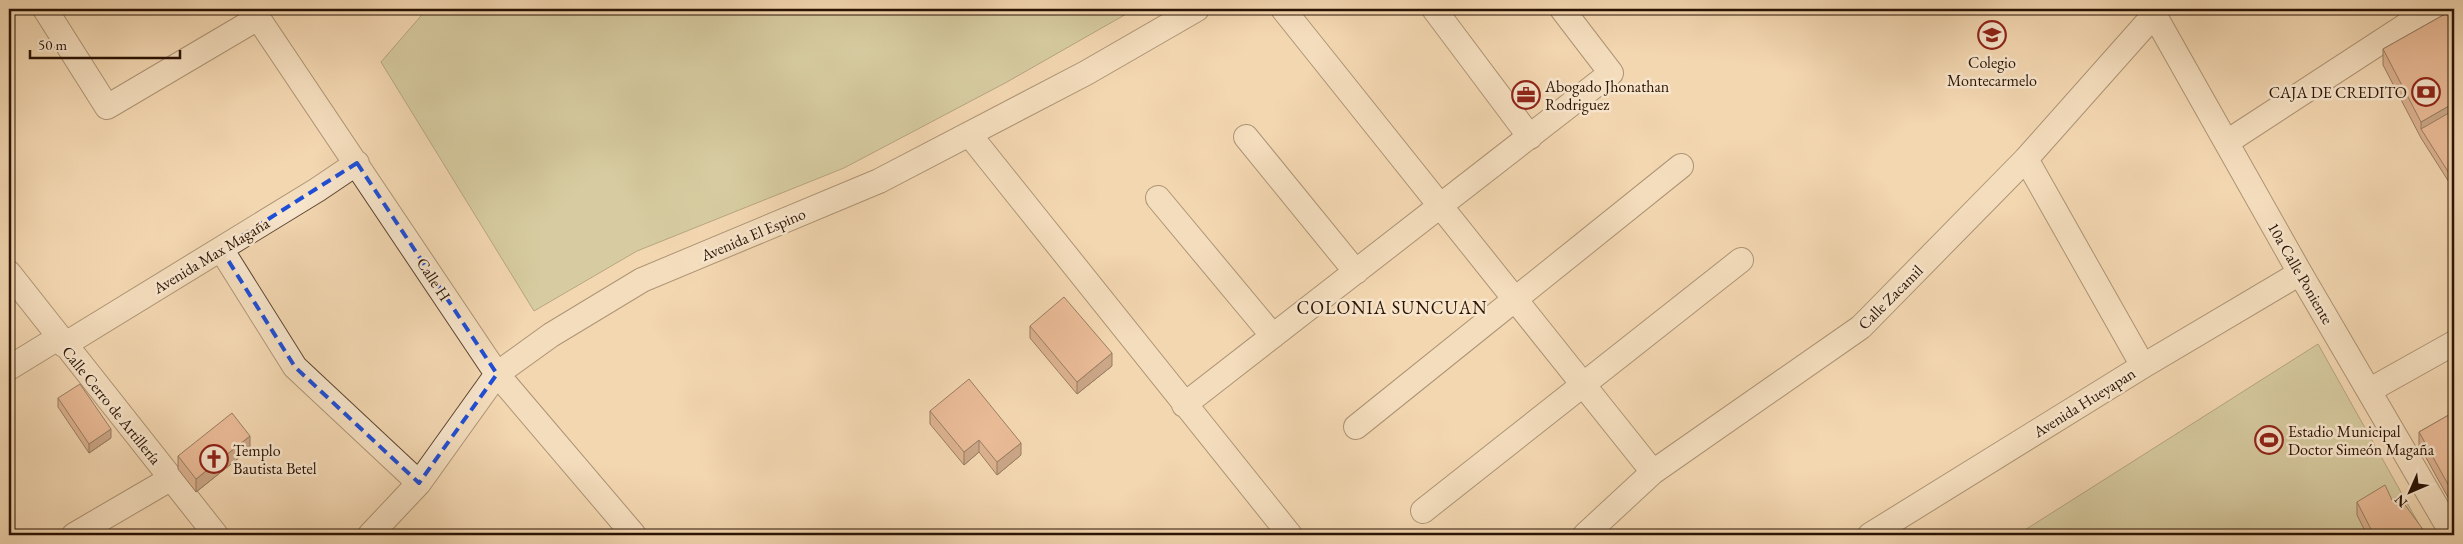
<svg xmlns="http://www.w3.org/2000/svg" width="2463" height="544" font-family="'EB Garamond',serif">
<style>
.green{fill:#b6bf8f;stroke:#706949}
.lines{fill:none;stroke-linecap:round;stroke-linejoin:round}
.street-casing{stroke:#5c442e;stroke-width:26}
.street{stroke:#f7e5cc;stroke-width:24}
.wall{fill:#c08467;stroke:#2a1303}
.shaded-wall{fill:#9c6b54;stroke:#2a1303}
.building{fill:#df9978;stroke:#2a1303}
.marked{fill:none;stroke:#1d4ed8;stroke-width:4;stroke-dasharray:10 6;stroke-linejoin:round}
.labels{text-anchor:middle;stroke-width:5;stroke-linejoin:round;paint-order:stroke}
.poi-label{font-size:16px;fill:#2a1303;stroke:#f7e5cc;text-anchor:start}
.street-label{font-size:16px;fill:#2a1303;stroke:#f7e5cc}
.neighbourhood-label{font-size:18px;letter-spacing:1px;fill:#2a1303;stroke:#f7e5cc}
</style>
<rect width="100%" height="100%" fill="#f3d7b1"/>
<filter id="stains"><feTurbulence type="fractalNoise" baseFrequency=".004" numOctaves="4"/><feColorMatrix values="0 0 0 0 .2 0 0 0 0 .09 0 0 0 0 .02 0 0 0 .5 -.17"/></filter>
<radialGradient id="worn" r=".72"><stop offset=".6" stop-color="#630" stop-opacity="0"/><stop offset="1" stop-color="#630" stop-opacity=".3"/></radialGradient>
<path class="green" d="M427,9h708l-128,73 -163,86 -207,83 -103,60 -153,-249z
M2318,344l107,191h-408z"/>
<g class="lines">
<defs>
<path id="street" d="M45,9l62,98 151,-89
M252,9l245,365 137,161
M1283,9l370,463
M1434,9l96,128
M2151,9l149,264 153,262
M969,134l321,401
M1246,137l110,135
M2227,142l204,-133
M2026,159l117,207
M1158,198l115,138
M221,249l74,118 124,116
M9,273l207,262
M64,345l253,-155 40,-27
M9,368l49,-30
M2370,390l84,-47
M1184,405l427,-332 -49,-64
M1356,427l325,-261
M1423,511l318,-251
M74,535l96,-56
M370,535l49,-52 78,-109 54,-39 91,-55 237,-99 207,-108 111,-64
M1585,535l68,-63 208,-145 165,-168 128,-144
M1870,535l273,-169 157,-93"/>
</defs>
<use href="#street" class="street-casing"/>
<use href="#street" class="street"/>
</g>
<path class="wall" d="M2454,9v181l-33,-52 -38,-73v-16z
M1030,326l82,40 -35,28 -47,-56z
M58,398l53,40 -22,15 -31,-46z
M930,411l91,44 -24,20 -18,-23 -15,13 -34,-41z
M2454,412l-4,89 -31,-56v-13z
M250,449l-54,43 -18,-23v-13z
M2392,500l35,35h-60l-10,-20v-13z"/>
<path class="shaded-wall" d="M2454,103v16l-33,10v-7z
M1112,353v13l-35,28v-12z
M111,429v9l-22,15v-9z
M250,436v13l-54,43v-13z
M979,440v12l-15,13v-13z
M1021,443v12l-24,20v-13z
M2454,485v13l-4,3v-13z"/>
<path class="building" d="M2454,9v94l-33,19 -38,-73z
M2454,110v71l-33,-52z
M1064,297l48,56 -35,29 -47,-56z
M969,379l52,64 -24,19 -18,-22 -15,12 -34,-41z
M80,384l31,45 -22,15 -31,-46z
M2454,412v73l-4,3 -31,-56z
M232,413l18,23 -54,43 -18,-23z
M2385,485l7,15 4,-2 7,4 24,33h-53l-17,-33z"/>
<path d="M0 0H2463V544H0ZM357,163l140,211 -78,109 -124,-116 -74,-118z" fill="#f3d7b1" fill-opacity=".55" fill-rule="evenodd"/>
<path class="marked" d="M357,163l140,211 -78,109 -124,-116 -74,-118z"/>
<defs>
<symbol id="school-ring" viewBox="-11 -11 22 22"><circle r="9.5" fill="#f7e5cc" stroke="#8f2418" stroke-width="1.5"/><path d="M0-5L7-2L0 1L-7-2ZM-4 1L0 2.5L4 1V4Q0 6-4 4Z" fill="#8f2418"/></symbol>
<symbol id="bank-ring" viewBox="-11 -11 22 22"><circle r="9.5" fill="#f7e5cc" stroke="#8f2418" stroke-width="1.5"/><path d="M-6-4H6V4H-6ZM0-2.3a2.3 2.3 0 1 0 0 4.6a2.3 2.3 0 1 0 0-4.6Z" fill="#8f2418"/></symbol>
<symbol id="office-ring" viewBox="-11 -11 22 22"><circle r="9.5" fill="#f7e5cc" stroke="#8f2418" stroke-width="1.5"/><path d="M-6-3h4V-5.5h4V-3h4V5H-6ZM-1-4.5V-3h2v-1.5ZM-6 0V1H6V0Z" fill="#8f2418"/></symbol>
<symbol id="stadium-ring" viewBox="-11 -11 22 22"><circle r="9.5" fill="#f7e5cc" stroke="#8f2418" stroke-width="1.5"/><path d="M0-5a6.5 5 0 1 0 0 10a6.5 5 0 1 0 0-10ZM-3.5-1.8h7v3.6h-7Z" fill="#8f2418"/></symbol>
<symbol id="church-ring" viewBox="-11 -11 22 22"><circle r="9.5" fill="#f7e5cc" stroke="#8f2418" stroke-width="1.5"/><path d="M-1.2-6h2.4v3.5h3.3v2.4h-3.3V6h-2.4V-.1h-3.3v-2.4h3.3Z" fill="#8f2418"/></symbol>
</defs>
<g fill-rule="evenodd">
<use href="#school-ring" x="1976" y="19" width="32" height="32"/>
<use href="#bank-ring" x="2410" y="76" width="32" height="32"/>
<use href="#office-ring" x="1510" y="79" width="32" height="32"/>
<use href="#stadium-ring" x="2253" y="424" width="32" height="32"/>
<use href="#church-ring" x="198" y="443" width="32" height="32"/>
</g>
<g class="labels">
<g class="poi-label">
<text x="1992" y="68" text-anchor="middle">Colegio<tspan x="1992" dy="18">Montecarmelo</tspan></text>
<text x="1545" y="92">Abogado Jhonathan<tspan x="1545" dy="18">Rodriguez</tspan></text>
<text x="2407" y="98" text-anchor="end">CAJA DE CREDITO</text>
<text x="2288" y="437">Estadio Municipal<tspan x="2288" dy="18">Doctor Simeón Magaña</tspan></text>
<text x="233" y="456">Templo<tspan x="233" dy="18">Bautista Betel</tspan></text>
</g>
<g class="street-label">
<text transform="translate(753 234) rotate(-23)" y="6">Avenida El Espino</text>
<text transform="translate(211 255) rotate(-31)" y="6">Avenida Max Magaña</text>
<text transform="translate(2301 273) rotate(60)" y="6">10a Calle Poniente</text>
<text transform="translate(434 279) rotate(57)" y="6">Calle H</text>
<text transform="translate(1890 297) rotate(-45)" y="6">Calle Zacamil</text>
<text transform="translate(2084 402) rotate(-32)" y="6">Avenida Hueyapan</text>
<text transform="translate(112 405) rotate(51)" y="6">Calle Cerro de Artillería</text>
</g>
<g class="neighbourhood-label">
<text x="1392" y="314">COLONIA SUNCUAN</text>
</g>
</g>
<rect width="2463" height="544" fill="none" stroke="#f3d7b1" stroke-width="30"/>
<rect x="10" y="10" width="2443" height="524" fill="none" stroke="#2a1303" stroke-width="2.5"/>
<rect x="15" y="15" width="2433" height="514" fill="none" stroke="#2a1303"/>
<g transform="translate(2410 492) rotate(225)" stroke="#f7e5cc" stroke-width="4" paint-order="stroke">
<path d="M0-4L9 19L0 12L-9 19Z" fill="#2a1303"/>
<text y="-8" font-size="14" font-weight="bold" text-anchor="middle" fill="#2a1303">N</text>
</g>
<path d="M30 50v8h150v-8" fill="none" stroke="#2a1303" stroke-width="2.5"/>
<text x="38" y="50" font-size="15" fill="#2a1303" stroke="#f7e5cc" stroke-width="4" paint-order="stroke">50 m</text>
<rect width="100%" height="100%" filter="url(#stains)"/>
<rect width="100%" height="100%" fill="url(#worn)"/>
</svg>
